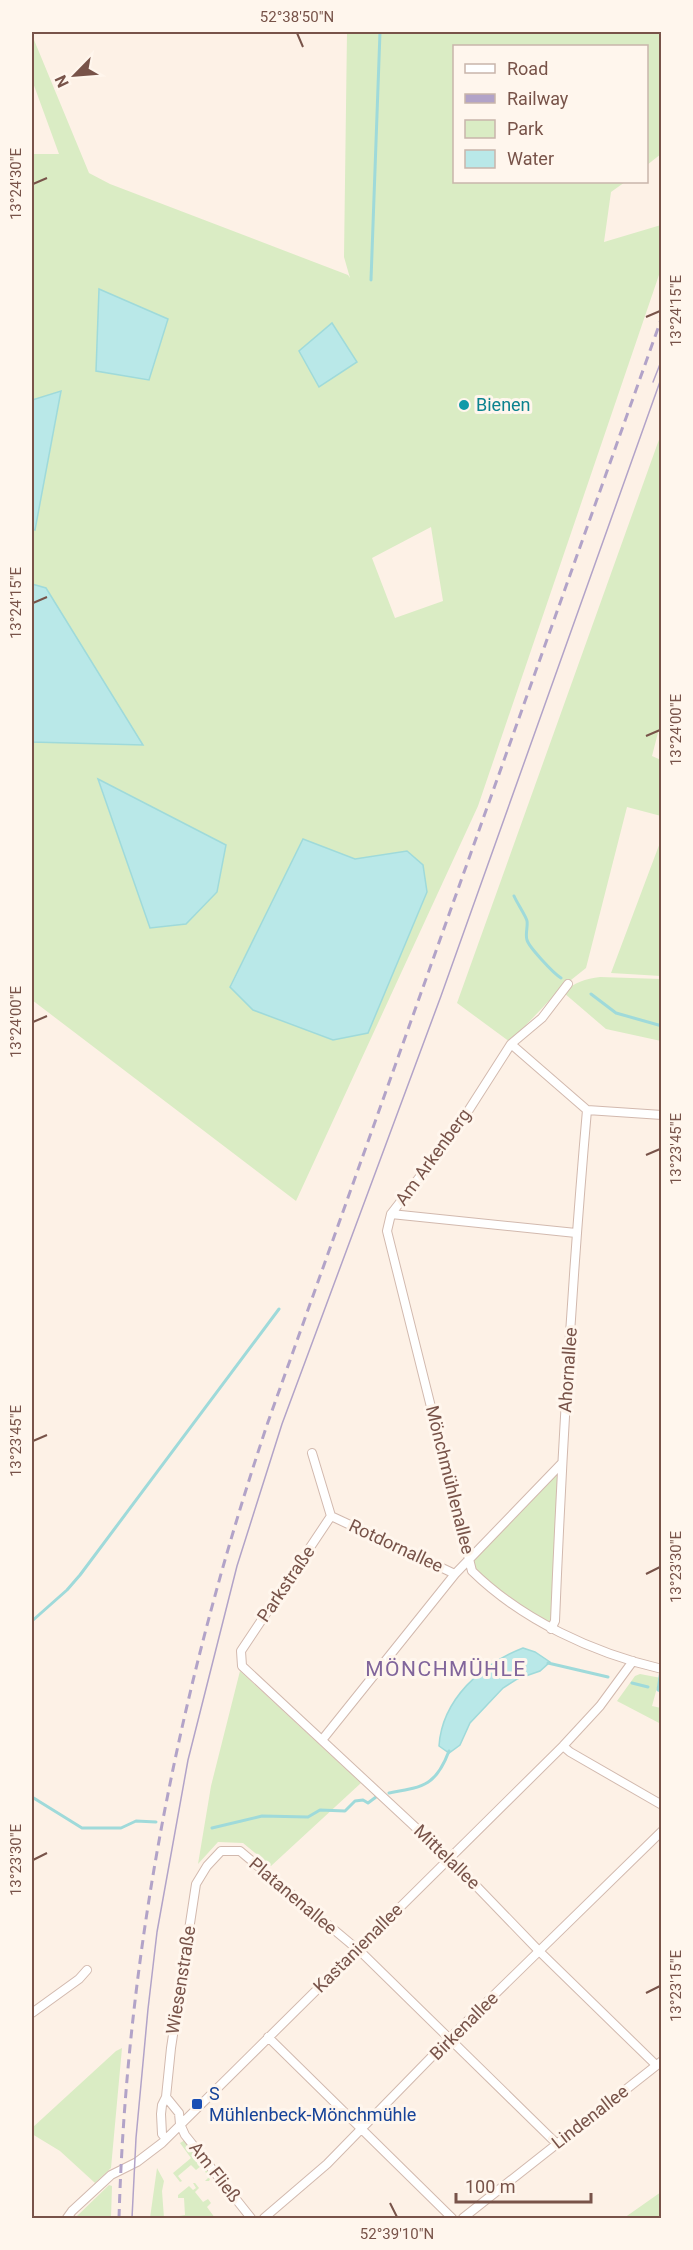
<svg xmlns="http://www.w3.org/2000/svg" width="693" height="2250" font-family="Roboto,sans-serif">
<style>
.green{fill:#daecc4;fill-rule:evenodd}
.water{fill:#b9e8e8;stroke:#9fdada;stroke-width:1.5}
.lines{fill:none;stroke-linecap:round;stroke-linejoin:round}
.stream{stroke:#9fdada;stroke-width:3}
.street-casing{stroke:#d2b9ae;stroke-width:10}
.street{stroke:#fff;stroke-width:8}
.tram{stroke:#b2a3c8;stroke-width:1.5}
.rail{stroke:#b2a3c8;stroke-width:3;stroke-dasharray:9 6;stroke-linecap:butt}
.ticks{fill:none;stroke:#785349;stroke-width:2}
.culture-dot{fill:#0f9aa8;stroke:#fff6ed;stroke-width:2}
.transit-dot{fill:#1a4fb4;stroke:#fff6ed;stroke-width:2}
.labels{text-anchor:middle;stroke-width:6;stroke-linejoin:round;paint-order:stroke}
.culture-label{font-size:18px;fill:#0d838f;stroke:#fff6ed;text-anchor:start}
.street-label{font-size:18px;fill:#785349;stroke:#fff6ed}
.transit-label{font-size:18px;fill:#164399;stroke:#fff6ed;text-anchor:start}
.quarter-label{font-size:21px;letter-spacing:1.5px;fill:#81659b;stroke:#fff6ed}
.neatline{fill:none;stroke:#785349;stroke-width:2}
.ticks-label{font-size:15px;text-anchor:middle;fill:#785349}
</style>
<rect width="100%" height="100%" fill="#fdf1e6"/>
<path class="green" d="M347,32h314v122l-14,11 -1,-119h-192v136h171l-14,10 -7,50 57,-17v44l-183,537 -182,395 -264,-201v-258l110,3 -96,-157 -14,-4v-55l3,1 26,-138 -29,8v-246h27l-27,-74v-45l57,138 21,11 238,91 2,3 -6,-21zM431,527l12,74 -48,17 -23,-60zM98,780l128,65 -9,47 -31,32 -36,4zM303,840l52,19 -125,127z
M661,434l1,283 -10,39 9,4v56l-34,-9 -41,161 -25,20 -51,54 -53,-39z
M661,840v136l-50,-3z
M600,977l61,2v62l-55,-12 -42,-36c9,-11 22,-14 36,-16z
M561,1465l-10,163 -79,-57 -1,-13z
M240,1671l121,112 -90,83 -28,-23 -25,-1 -20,22 13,-78z
M640,1674l21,4v6h-3l-6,22 9,2v16l-44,-23 18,-25z
M122,2048l-11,120 -16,15 -35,-32 -28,-17v-6l84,-77z
M185,2140l27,35 -3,6h-4l4,-4 -8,-11 -5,4 -5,-5 -13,11 4,5 -2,1 -7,-9 18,-15 -11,-15z
M157,2168l7,13 -2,10 2,27h-14z
M193,2183h2l4,5 -4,4 8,10 5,-3 3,4 -4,4 8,11h-36v-2l6,-1 -1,-17h-6v-3l11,-9 4,4 3,-2z
M109,2185l3,1 -1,32h-32l-2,-2z
M661,2192v26h-37z"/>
<path class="water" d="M99,289l69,30 -19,61 -53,-9z
M332,323l25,39 -38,25 -20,-36z
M61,391l-26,139 -3,-1v-129z
M32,584l14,4 97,157 -111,-3z
M98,779l128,66 -9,47 -31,32 -36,4z
M303,839l52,20 52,-8 16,14 4,27 -59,141 -35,7 -80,-30 -23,-23z
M523,1648l12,4 15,10 -10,9 -23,8 -14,9 -33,35 -10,22 -11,8 -10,-7c3,-47 43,-82 84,-98z"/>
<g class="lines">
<path class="stream" d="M371,280l9,-248
M514,896c3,7 12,20 13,25 1,6 -2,13 0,19 2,7 26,33 34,38
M591,994l25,19 46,13
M32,1621l35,-31 13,-15 199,-266
M548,1663l60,14
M661,1670l-3,20 4,1
M632,1683l16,4
M389,1793c34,-6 47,-7 60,-42
M32,1797l50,31h39l15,-7 20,1
M212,1828l50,-12 46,1 12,-7 25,1 10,-10 8,-1 5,3 8,-6"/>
<defs>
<path id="street" d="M568,984l-26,34 -31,26 -55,86 -65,84 -4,17 85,340c50,49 121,82 190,98
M511,1044l76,66 75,5
M391,1214l185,19
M312,1453l19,63 124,58
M331,1516l-90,135 1,15 214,199 83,86 117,114
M551,1629l4,-8c7,-171 17,-341 32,-511
M322,1740l133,-166 107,-111
M563,1746l7,6 92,53
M32,2013l47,-34 8,-9
M268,2037l184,181
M166,2097l13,16 1,11 5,11 66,83
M166,2139l-4,-5 -1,-20 1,-9 4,-8 5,-49 25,-164 11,-18 14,-15h19l123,103 193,189
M67,2218l5,-7 39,-36 26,-13 25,-19 401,-397 37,-40 33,-45
M264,2218l63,-54 123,-126 212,-207
M463,2218l199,-157"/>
</defs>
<use href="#street" class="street-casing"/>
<use href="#street" class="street"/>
<path class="tram" d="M653,382l9,-23
M132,2218l4,-80 12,-129 9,-77 31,-172 49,-194 45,-142 159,-428 221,-620"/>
<path class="rail" d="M119,2218c8,-273 62,-537 149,-796l394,-1105"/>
</g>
<path class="ticks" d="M297,33l6,14M33,184l14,-6M646,317l14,-6M33,603l14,-6M646,736l14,-6M33,1022l14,-6M646,1155l14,-6M33,1441l14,-6M646,1574l14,-7M33,1860l14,-7M646,1993l14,-7M390,2203l7,14"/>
<circle class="culture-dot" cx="464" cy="405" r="6"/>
<rect class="transit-dot" x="191" y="2098" width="12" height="12" rx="3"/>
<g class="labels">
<g class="culture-label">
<text x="476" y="411">Bienen</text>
</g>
<g class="street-label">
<text transform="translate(433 1157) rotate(-54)" y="6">Am Arkenberg</text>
<text transform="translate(568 1370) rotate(-86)" y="6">Ahornallee</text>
<text transform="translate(450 1480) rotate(76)" y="6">Mönchmühlenallee</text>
<text transform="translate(396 1546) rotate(25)" y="6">Rotdornallee</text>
<text transform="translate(286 1584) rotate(-56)" y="6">Parkstraße</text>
<text transform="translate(447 1857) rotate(44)" y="6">Mittelallee</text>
<text transform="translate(293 1896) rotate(40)" y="6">Platanenallee</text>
<text transform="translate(358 1948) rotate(-45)" y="6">Kastanienallee</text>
<text transform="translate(181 1980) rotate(-81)" y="6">Wiesenstraße</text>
<text transform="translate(464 2026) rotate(-45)" y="6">Birkenallee</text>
<text transform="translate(590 2117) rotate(-38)" y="6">Lindenallee</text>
<text transform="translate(215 2172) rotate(52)" y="6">Am Fließ</text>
</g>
<g class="transit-label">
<text x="209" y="2100">S<tspan x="209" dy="21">Mühlenbeck-Mönchmühle</tspan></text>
</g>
<g class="quarter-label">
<text x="446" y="1676">MÖNCHMÜHLE</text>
</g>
</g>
<rect width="693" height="2250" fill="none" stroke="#fff6ed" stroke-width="66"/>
<rect x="453" y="45" width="195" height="138" fill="#fff6ed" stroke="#c9b5ab" stroke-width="1.5"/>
<rect x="465" y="64" width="30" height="9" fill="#ffffff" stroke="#c9b5ab" stroke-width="1.5"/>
<text x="507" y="75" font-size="18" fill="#785349">Road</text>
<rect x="465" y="94" width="30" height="9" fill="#b2a3c8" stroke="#c9b5ab" stroke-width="1.5"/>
<text x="507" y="105" font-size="18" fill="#785349">Railway</text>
<rect x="465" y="120" width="30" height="18" fill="#daecc4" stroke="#c9b5ab" stroke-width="1.5"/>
<text x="507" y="135" font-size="18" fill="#785349">Park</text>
<rect x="465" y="150" width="30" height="18" fill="#b9e8e8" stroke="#c9b5ab" stroke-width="1.5"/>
<text x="507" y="165" font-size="18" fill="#785349">Water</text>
<g transform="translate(75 75) rotate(245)" stroke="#fff6ed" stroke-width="4.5" paint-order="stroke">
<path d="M0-4.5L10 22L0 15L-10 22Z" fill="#785349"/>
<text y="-9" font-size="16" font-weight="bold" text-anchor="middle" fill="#785349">N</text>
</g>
<path d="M456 2193v9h135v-9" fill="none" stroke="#785349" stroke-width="3"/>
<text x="465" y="2193" font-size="18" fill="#785349" stroke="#fff6ed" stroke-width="4.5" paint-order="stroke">100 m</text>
<rect x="33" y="33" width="627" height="2184" class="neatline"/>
<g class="ticks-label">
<text x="297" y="22">52°38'50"N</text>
<text transform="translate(16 184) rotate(-90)" y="5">13°24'30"E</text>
<text transform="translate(676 311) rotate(-90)" y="5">13°24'15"E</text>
<text transform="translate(16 603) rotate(-90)" y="5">13°24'15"E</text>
<text transform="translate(676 730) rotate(-90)" y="5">13°24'00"E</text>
<text transform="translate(16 1022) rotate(-90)" y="5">13°24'00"E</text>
<text transform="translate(676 1149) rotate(-90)" y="5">13°23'45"E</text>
<text transform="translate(16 1441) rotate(-90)" y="5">13°23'45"E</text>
<text transform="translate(676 1567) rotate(-90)" y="5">13°23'30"E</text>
<text transform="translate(16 1860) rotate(-90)" y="5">13°23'30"E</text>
<text transform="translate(676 1986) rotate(-90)" y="5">13°23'15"E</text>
<text x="397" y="2239">52°39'10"N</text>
</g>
</svg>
